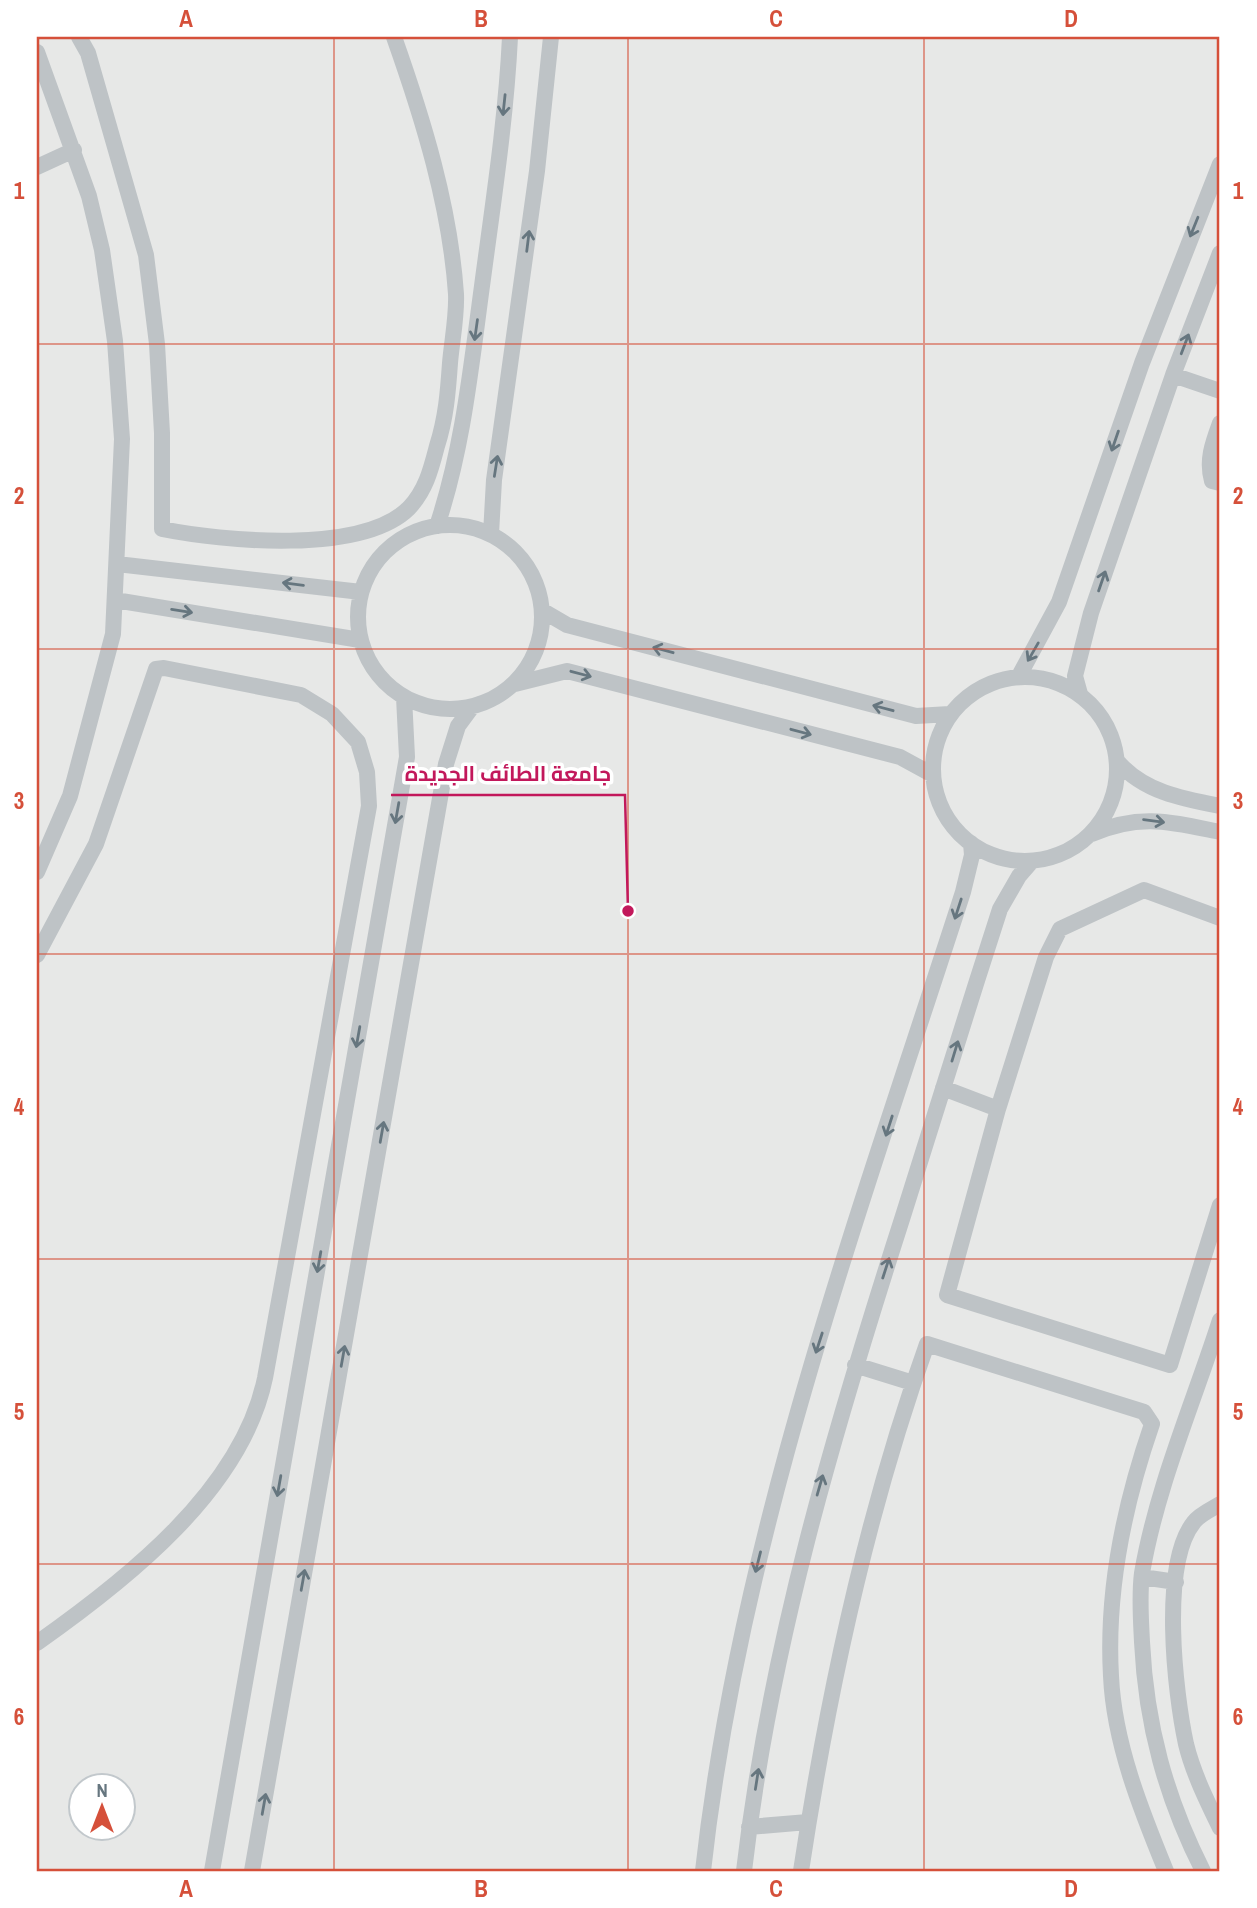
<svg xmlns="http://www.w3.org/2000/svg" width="1257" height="1908" font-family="'Archivo Narrow',Cairo,sans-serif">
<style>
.built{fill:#e7e8e7;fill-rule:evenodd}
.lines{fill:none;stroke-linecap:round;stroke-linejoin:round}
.minor{stroke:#bec3c6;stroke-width:16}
.oneway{stroke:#66767f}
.grid{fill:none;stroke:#d5503a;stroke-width:2;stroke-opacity:0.55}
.leader{fill:none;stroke:#c2185b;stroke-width:2.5}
.callout-dot{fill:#c2185b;stroke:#fff;stroke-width:2.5}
.callout-label{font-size:21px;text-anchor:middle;font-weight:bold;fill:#c2185b;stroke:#fff;stroke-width:7;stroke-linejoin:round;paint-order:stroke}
.neatline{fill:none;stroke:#d5503a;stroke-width:2.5}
.grid-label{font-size:23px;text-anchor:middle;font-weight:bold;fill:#d5503a}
</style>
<rect width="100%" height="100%" fill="#f9f8f7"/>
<path class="built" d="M37,37h1183v1834h-1183zM80,1786h42v42h-42z"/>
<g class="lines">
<path class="minor" d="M79,37l9,16 58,202 11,89 5,89v96c60,12 200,26 247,-21 17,-18 22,-39 28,-62 9,-28 11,-54 13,-83 2,-23 7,-47 6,-69 -6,-88 -33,-175 -62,-257
M37,52l52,144 13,54 13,91 7,98 -9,195 -43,162 -33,76
M37,167l37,-17
M1173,375l47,16
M1220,423c-7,19 -14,37 -8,58l8,2
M358 617a92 92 0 1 1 184 0a92 92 0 1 1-184 0Z
M437,526c26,-78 34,-159 45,-240 11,-83 24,-166 28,-249
M491,534l3,-54 43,-309 14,-134
M117,564l244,28
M115,600l245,40
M543,611l24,14 349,91 34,-2
M1019,676l40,-74 83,-239 78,-199
M933 769a92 92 0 1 1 184 0a92 92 0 1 1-184 0Z
M515,684l52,-13 333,86 33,18
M1080,694l-5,-18 16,-63 82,-238 47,-122
M1118,762c26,30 65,37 102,44
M1092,834c48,-21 79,-12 128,-2
M1220,918l-76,-28 -84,39 -14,28 -48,152 -51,186 223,70 50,-160
M37,955l59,-111 60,-175 8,-1 137,27 31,19 26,28 9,30 2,34 -104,572c-23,112 -140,203 -228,265
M943,1088l55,21
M855,1365l58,18
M1220,1504c-8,5 -20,10 -26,18 -34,42 -19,171 -8,222 7,29 21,57 34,84
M1142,1577l34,5
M749,1827l59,-5
M212,1871l195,-1114 -3,-60
M252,1871l194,-1107 12,-38 14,-19
M703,1871c37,-335 157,-659 260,-979l9,-37 -1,-12
M744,1871c26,-225 90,-440 159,-655 32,-103 64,-205 97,-307l19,-33 13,-15
M801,1871c27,-178 65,-357 126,-527l217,68 8,12c-28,81 -46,165 -41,252 3,67 30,134 55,195
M1203,1871c-37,-73 -57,-146 -61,-229 -1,-22 -3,-46 0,-69 15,-87 51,-169 78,-253"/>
</g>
<defs><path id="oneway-shaft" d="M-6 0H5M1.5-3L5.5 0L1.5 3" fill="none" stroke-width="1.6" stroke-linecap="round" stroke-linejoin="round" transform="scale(1.75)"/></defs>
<g class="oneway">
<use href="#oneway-shaft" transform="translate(504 105) rotate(96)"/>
<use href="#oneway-shaft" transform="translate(1194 227) rotate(112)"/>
<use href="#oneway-shaft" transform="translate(528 241) rotate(-83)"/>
<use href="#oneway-shaft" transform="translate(476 330) rotate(98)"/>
<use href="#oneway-shaft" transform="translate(1185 344) rotate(-69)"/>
<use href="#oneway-shaft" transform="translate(1115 441) rotate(109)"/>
<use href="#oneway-shaft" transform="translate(496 466) rotate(-81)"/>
<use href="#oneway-shaft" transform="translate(1102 581) rotate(-71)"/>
<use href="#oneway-shaft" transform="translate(293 584) rotate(-173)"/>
<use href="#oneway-shaft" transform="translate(182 611) rotate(9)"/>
<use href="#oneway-shaft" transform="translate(663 650) rotate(-165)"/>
<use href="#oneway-shaft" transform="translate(1033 652) rotate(120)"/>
<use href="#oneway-shaft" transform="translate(581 674) rotate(15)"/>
<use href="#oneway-shaft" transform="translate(883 708) rotate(-165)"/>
<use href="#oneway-shaft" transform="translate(801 732) rotate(15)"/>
<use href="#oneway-shaft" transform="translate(397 813) rotate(100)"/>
<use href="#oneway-shaft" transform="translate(1154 821) rotate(7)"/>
<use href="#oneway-shaft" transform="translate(958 909) rotate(108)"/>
<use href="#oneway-shaft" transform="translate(358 1037) rotate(100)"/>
<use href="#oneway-shaft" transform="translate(955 1051) rotate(-73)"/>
<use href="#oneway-shaft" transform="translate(889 1126) rotate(108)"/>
<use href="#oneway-shaft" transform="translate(382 1132) rotate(-80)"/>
<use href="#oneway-shaft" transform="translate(319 1262) rotate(100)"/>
<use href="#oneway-shaft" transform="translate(886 1268) rotate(-72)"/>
<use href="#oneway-shaft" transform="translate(819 1343) rotate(108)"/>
<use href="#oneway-shaft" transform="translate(343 1356) rotate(-80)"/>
<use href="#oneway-shaft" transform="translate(820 1485) rotate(-74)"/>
<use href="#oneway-shaft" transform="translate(279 1486) rotate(100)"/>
<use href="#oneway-shaft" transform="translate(758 1562) rotate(104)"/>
<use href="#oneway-shaft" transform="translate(303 1580) rotate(-80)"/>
<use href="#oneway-shaft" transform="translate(757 1779) rotate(-81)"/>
<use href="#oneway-shaft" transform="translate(264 1804) rotate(-80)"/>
</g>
<path class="grid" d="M334,37v1834M628,37v1834M924,37v1834M37,344h1183M37,649h1183M37,954h1183M37,1259h1183M37,1564h1183"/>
<path class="leader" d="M628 911L625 795H391"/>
<circle class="callout-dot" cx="628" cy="911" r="7"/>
<g class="callout-label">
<text x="508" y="781">جامعة الطائف الجديدة</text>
</g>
<rect width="1257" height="1908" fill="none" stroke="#ffffff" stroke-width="77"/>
<g transform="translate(102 1807)"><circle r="33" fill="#ffffff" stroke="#c2c8cc" stroke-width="2"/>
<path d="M0-5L12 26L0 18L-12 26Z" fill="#d5503a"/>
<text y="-10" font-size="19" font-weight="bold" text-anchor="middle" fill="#66767f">N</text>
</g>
<rect x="38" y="38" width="1180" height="1832" class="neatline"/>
<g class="grid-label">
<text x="186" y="27">A</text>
<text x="481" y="27">B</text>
<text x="776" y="27">C</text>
<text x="1071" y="27">D</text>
<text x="19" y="199">1</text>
<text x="1238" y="199">1</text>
<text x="19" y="504">2</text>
<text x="1238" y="504">2</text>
<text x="19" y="809">3</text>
<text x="1238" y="809">3</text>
<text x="19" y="1115">4</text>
<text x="1238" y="1115">4</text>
<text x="19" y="1420">5</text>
<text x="1238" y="1420">5</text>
<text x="19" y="1725">6</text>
<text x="1238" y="1725">6</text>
<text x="186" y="1897">A</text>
<text x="481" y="1897">B</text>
<text x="776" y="1897">C</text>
<text x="1071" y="1897">D</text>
</g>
</svg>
